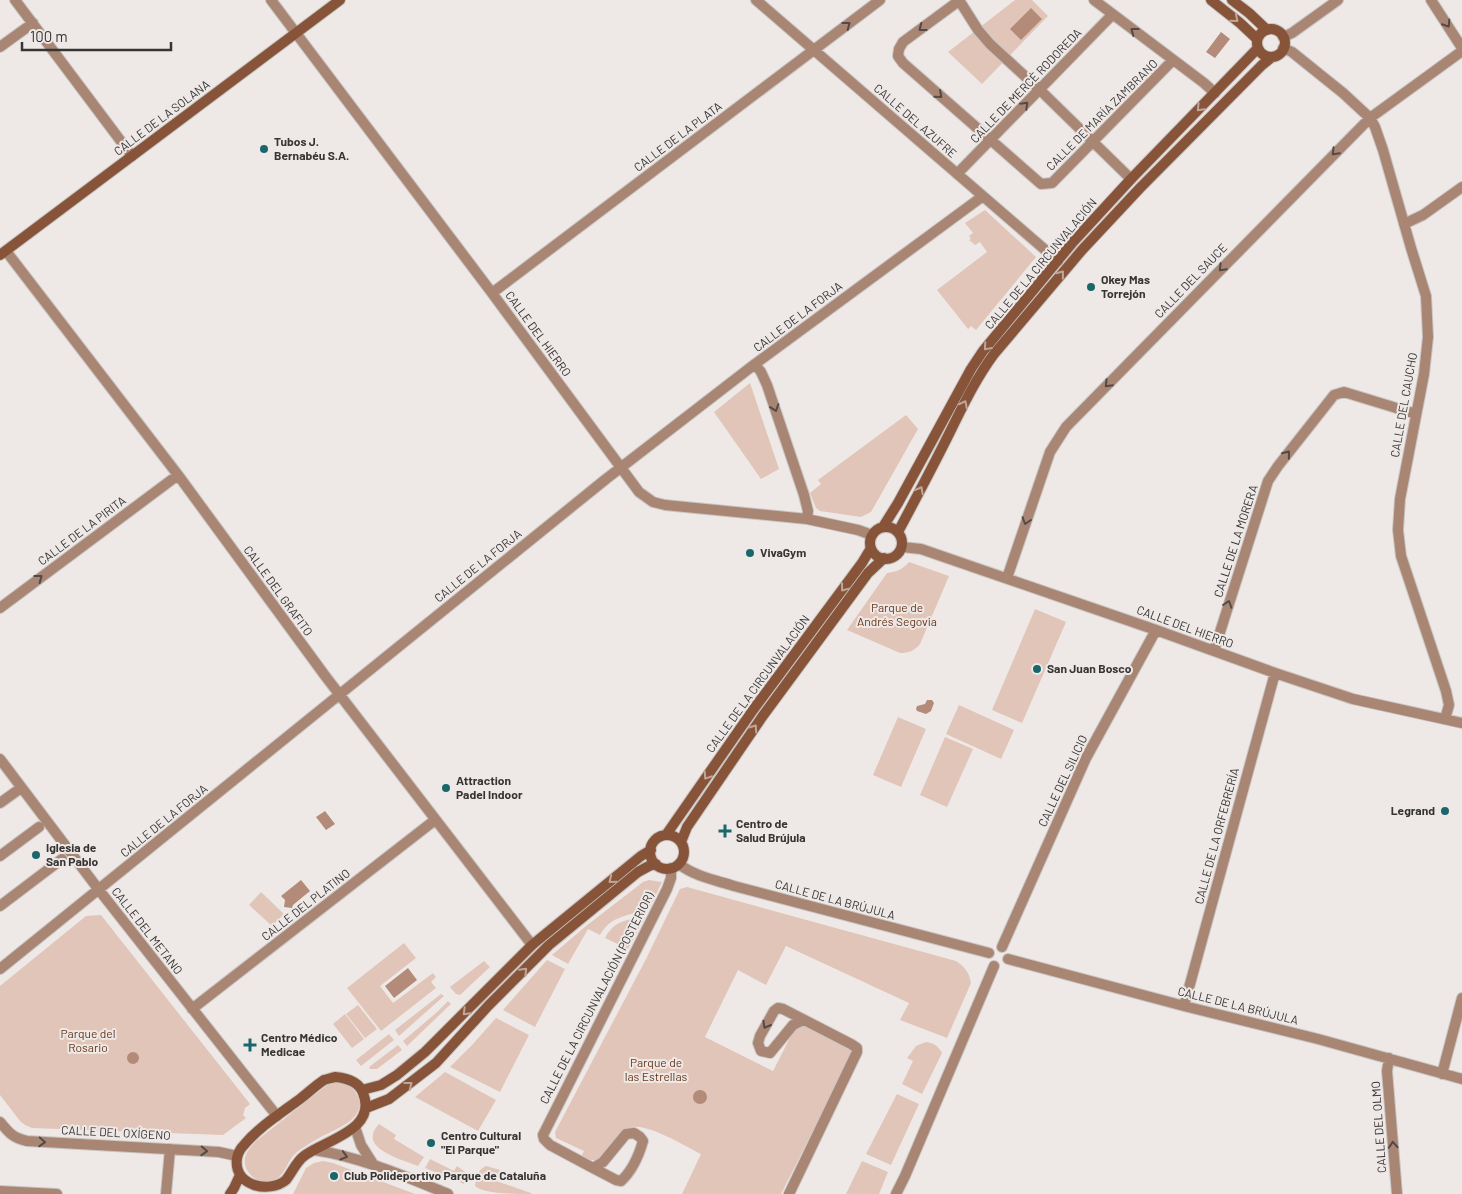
<svg xmlns="http://www.w3.org/2000/svg" width="1462" height="1194" font-family="Barlow,sans-serif">
<style>
.green{fill:#e1c5b8}
.water{fill:#b38b78}
.lines{fill:none;stroke-linecap:round;stroke-linejoin:round}
.street-casing{stroke:#c9c5c3;stroke-width:12}
.secondary-casing{stroke:#c9c5c3;stroke-width:12}
.street{stroke:#a98573;stroke-width:10}
.secondary{stroke:#87543a;stroke-width:10}
.oneway{stroke:#c0a699}
.oneway2{stroke:#544944}
.poi-dot{fill:#19676a;stroke:#eee9e7;stroke-width:2}
.labels{text-anchor:middle;stroke-width:4;stroke-linejoin:round;paint-order:stroke}
.street-label{font-size:12px;fill:#373534;stroke:#eee9e7}
.poi-label{font-size:12px;font-weight:bold;fill:#373534;stroke:#eee9e7;text-anchor:start}
.park-label{font-size:12px;fill:#693518;stroke:#eee9e7}
</style>
<rect width="100%" height="100%" fill="#eee9e7"/>
<path class="green" d="M1015,0h17l16,16 -66,68 -34,-32z
M985,210l51,47 -60,73 -5,-4 -3,3 -31,-39 50,-38 -7,-10 -5,3 -6,-5 2,-1 -2,-3 4,-3 -8,-10z
M750,383l29,86 -18,10 -47,-67z
M906,415l12,14 -47,83 -10,5 -41,-6 -4,-3 -6,-15 11,-9 -3,-4z
M909,562l40,14 -29,68c-6,7 -11,9 -20,9l-53,-23 40,-57c10,-1 16,-4 22,-11z
M1035,609l31,13 -44,101 -30,-13z
M959,705l55,25 -13,29 -55,-25z
M898,717l28,12 -25,58 -28,-12z
M945,737l28,12 -26,58 -27,-12z
M649,880l13,2 -13,27c-20,7 -38,6 -49,26l-12,-6 -20,35 -16,-9 34,-29 57,-44z
M687,887l269,74c9,6 13,11 15,22l-24,55 -47,-18 9,-17 -123,-57 -20,39 -28,-15 -33,67 68,34 22,-43 6,-4 51,26v4l-71,140h-99l19,-40c-16,-8 -52,-30 -69,-27 -19,3 -23,35 -40,33 -3,0 -7,-3 -10,-5l2,-4 -28,-13 -1,-6 91,-173 34,-70z
M261,892l23,22 -12,12 -23,-21z
M101,915l149,189 -5,4 -2,7 3,3 -23,17 -191,-7 -7,-3 -5,-4 -20,-26v-109l86,-70z
M645,917l-17,32 -23,-11c10,-18 21,-18 40,-21z
M404,943l12,15 -36,28 13,17 40,-30 3,4 -5,5 5,6 -55,43 -34,-43z
M547,960l18,9 -30,58 -32,-17z
M484,961l6,6 -30,28 -4,-1 -6,-7z
M441,994l3,2 -45,40 -4,-6z
M448,1001l3,3 -44,42 -4,-5 33,-28z
M358,1005l19,24 -12,9 -19,-24z
M345,1014l19,25 -12,9 -19,-24z
M496,1018l33,17 -29,57 -50,-25 22,-22z
M389,1034l5,6 -33,26 -5,-6z
M926,1042c7,1 12,3 16,11l-20,41 -20,-10 11,-23 -6,-3 9,-12z
M398,1045l4,5 -25,19h-7l-1,-2z
M445,1072l51,28 -18,31 -63,-34z
M335,1082c10,1 17,3 22,13 12,24 -22,34 -38,43 -8,4 -15,9 -22,14 -9,7 -11,21 -21,27 -14,9 -34,-5 -31,-21 1,-6 6,-11 10,-16l72,-57z
M897,1094l22,10 -28,61 -25,-11z
M379,1124l17,11 -2,4 30,18 -6,9c-17,-7 -62,-18 -39,-42z
M430,1159l24,12 3,-5 11,8 -4,10 -39,-16z
M323,1161l10,2 82,31h-122l13,-26 8,-5z
M862,1161l26,11 -9,22h-33z
M486,1166l14,4 -4,11 35,12v1c-15,0 -48,0 -56,-8 1,-8 3,-17 11,-20z"/>
<path class="water" d="M1031,8l11,11 -21,21 -11,-11z
M1221,32l9,7 -15,19 -9,-6z
M927,700h5l2,3 -3,8 -5,3 -9,-3 -1,-2 1,-3 8,-2z
M325,811l10,13 -9,6 -10,-13z
M301,880l9,11 -17,14 -1,3 -8,-1 1,-7 -4,-4z
M408,968l9,12 -23,18 -9,-12z
M127 1058a6 6 0 1 1 12 0a6 6 0 1 1-12 0Z
M693 1097a7 7 0 1 1 14 0a7 7 0 1 1-14 0Z"/>
<g class="lines">
<defs>
<path id="street" d="M15,0l117,156
M271,0l221,293 147,199 14,10 12,3 142,14 51,11 14,5
M756,0l302,261
M959,0l19,30 12,14 50,46 91,89
M960,0l-57,42 -4,7 -1,7 5,7 138,121 11,-1 121,-123
M1094,0l110,83 11,10
M1431,0l31,48
M1283,37l9,-4 46,-33
M0,47l33,-24
M1283,48l9,4 51,41 27,25 5,9 8,23 28,98 15,48 2,41 -4,37 -24,125 -2,31 3,26 45,135 3,14 -4,14
M957,174l155,-159
M1404,224l19,-9 39,-28
M6,251l172,224 148,202 206,268
M492,293l388,-293
M755,364l6,8 6,13 37,110 4,16 -1,8
M902,547l19,2 235,81 119,43 78,26 109,24
M1007,578l43,-126 16,-25 304,-309 92,-67
M0,608l178,-133
M1214,651l54,-170 10,-15 56,-71 10,-3 72,22
M0,759l99,131 178,226
M0,803l21,-15
M0,856l39,-29
M679,864c15,12 36,16 55,22l255,67
M0,906l62,-47
M1002,947l84,-189 70,-128
M1008,959l176,47 134,33 144,40
M0,969l606,-490 149,-115 228,-168
M1184,1006l91,-333
M192,1009l243,-189
M1389,1058l-2,13 10,123
M1442,1074l20,-76
M0,1122c9,11 13,16 27,19l192,11 18,4
M355,1127l6,18 12,19
M634,1133l6,4 3,4c-4,14 -11,30 -22,40l-5,-1 -23,-12 10,-6 23,-28z
M314,1150c47,7 90,26 134,44
M593,1168l-43,-23 -6,-6 -1,-4 124,-246 4,-11v-10
M0,1191l57,3
M166,1194l4,-45
M789,1194l68,-142v-4l-6,-4 -68,-35 -5,-1 -4,3 -14,25 -2,7 3,8 9,2 23,-28 10,-5
M896,1194l9,-18 89,-210"/>
<path id="secondary" d="M1211,0l29,23 17,16
M1232,0l17,13 18,17
M1257 43a14 14 0 1 1 28 0a14 14 0 1 1-28 0Z
M0,255l340,-255
M883,527l15,-24 73,-134 12,-18 90,-109 58,-63 127,-131
M870 543a16 16 0 1 1 32 0a16 16 0 1 1-32 0Z
M898,532c16,-30 32,-60 47,-90 15,-30 29,-61 49,-88l88,-104 58,-62 122,-123 10,-8
M666,835l87,-125 109,-147 9,-15
M650 852a17 17 0 1 1 34 0a17 17 0 1 1-34 0Z
M681,842l6,-15 75,-110 106,-144 16,-15
M335,1077c11,1 24,5 28,16 15,37 -38,47 -59,63 -8,6 -11,15 -18,24 -17,14 -53,6 -49,-22 1,-5 4,-10 7,-13 15,-18 37,-32 56,-46 8,-6 16,-14 24,-19 3,-1 8,-2 11,-3z
M362,1090l19,-5 16,-10 28,-23 107,-107 109,-89 10,-6
M366,1108l23,-9 47,-36 52,-57 61,-61 89,-73 11,-6 7,-2
M230,1194l4,-6 6,-13"/>
</defs>
<use href="#street" class="street-casing"/>
<use href="#secondary" class="secondary-casing"/>
<use href="#street" class="street"/>
<use href="#secondary" class="secondary"/>
</g>
<defs><path id="oneway-chevron" d="M-2-3.5L2.5 0L-2 3.5" fill="none" stroke-width="1.6" stroke-linecap="round" stroke-linejoin="round" transform="scale(1.25)"/></defs>
<g class="oneway">
<use href="#oneway-chevron" transform="translate(1235 19) rotate(40)"/>
<use href="#oneway-chevron" transform="translate(1200 108) rotate(134)"/>
<use href="#oneway-chevron" transform="translate(1061 274) rotate(-51)"/>
<use href="#oneway-chevron" transform="translate(987 347) rotate(130)"/>
<use href="#oneway-chevron" transform="translate(964 404) rotate(-63)"/>
<use href="#oneway-chevron" transform="translate(920 490) rotate(-62)"/>
<use href="#oneway-chevron" transform="translate(844 588) rotate(127)"/>
<use href="#oneway-chevron" transform="translate(754 728) rotate(-55)"/>
<use href="#oneway-chevron" transform="translate(707 776) rotate(123)"/>
<use href="#oneway-chevron" transform="translate(612 880) rotate(141)"/>
<use href="#oneway-chevron" transform="translate(524 971) rotate(-45)"/>
<use href="#oneway-chevron" transform="translate(466 1012) rotate(135)"/>
<use href="#oneway-chevron" transform="translate(409 1085) rotate(-37)"/>
</g>
<g class="oneway2">
<use href="#oneway-chevron" transform="translate(1447 24) rotate(57)"/>
<use href="#oneway-chevron" transform="translate(847 25) rotate(-38)"/>
<use href="#oneway-chevron" transform="translate(922 28) rotate(143)"/>
<use href="#oneway-chevron" transform="translate(1134 31) rotate(-143)"/>
<use href="#oneway-chevron" transform="translate(939 95) rotate(41)"/>
<use href="#oneway-chevron" transform="translate(1025 105) rotate(-45)"/>
<use href="#oneway-chevron" transform="translate(1335 152) rotate(134)"/>
<use href="#oneway-chevron" transform="translate(1222 268) rotate(134)"/>
<use href="#oneway-chevron" transform="translate(1108 384) rotate(134)"/>
<use href="#oneway-chevron" transform="translate(775 408) rotate(71)"/>
<use href="#oneway-chevron" transform="translate(1287 454) rotate(-51)"/>
<use href="#oneway-chevron" transform="translate(1026 521) rotate(108)"/>
<use href="#oneway-chevron" transform="translate(39 578) rotate(-37)"/>
<use href="#oneway-chevron" transform="translate(1228 604) rotate(-72)"/>
<use href="#oneway-chevron" transform="translate(766 1025) rotate(120)"/>
<use href="#oneway-chevron" transform="translate(42 1142) rotate(3)"/>
<use href="#oneway-chevron" transform="translate(1393 1145) rotate(-94)"/>
<use href="#oneway-chevron" transform="translate(204 1151) rotate(3)"/>
<use href="#oneway-chevron" transform="translate(344 1156) rotate(16)"/>
</g>
<g class="poi-dot">
<circle cx="264" cy="149" r="5"/>
<circle cx="1091" cy="287" r="5"/>
<circle cx="750" cy="553" r="5"/>
<circle cx="1037" cy="669" r="5"/>
<circle cx="446" cy="788" r="5"/>
<circle cx="1445" cy="811" r="5"/>
<path d="M722.5 823.5h5v5h5v5h-5v5h-5v-5h-5v-5h5z"/>
<circle cx="36" cy="855" r="5"/>
<path d="M247.5 1037.5h5v5h5v5h-5v5h-5v-5h-5v-5h5z"/>
<circle cx="431" cy="1143" r="5"/>
<circle cx="334" cy="1176" r="5"/>
</g>
<g class="labels">
<g class="street-label">
<text transform="translate(1026 86) rotate(-46)" y="4">CALLE DE MERCÈ RODOREDA</text>
<text transform="translate(1102 115) rotate(-45)" y="4">CALLE DE MARÍA ZAMBRANO</text>
<text transform="translate(162 118) rotate(-37)" y="4">CALLE DE LA SOLANA</text>
<text transform="translate(915 121) rotate(41)" y="4">CALLE DEL AZUFRE</text>
<text transform="translate(678 137) rotate(-37)" y="4">CALLE DE LA PLATA</text>
<text transform="translate(1041 264) rotate(-50)" y="4">CALLE DE LA CIRCUNVALACIÓN</text>
<text transform="translate(1191 281) rotate(-46)" y="4">CALLE DEL SAUCE</text>
<text transform="translate(798 317) rotate(-37)" y="4">CALLE DE LA FORJA</text>
<text transform="translate(538 334) rotate(54)" y="4">CALLE DEL HIERRO</text>
<text transform="translate(1404 405) rotate(-80)" y="4">CALLE DEL CAUCHO</text>
<text transform="translate(82 531) rotate(-37)" y="4">CALLE DE LA PIRITA</text>
<text transform="translate(1236 541) rotate(-72)" y="4">CALLE DE LA MORERA</text>
<text transform="translate(478 566) rotate(-39)" y="4">CALLE DE LA FORJA</text>
<text transform="translate(278 591) rotate(54)" y="4">CALLE DEL GRAFITO</text>
<text transform="translate(1185 627) rotate(20)" y="4">CALLE DEL HIERRO</text>
<text transform="translate(758 684) rotate(-54)" y="4">CALLE DE LA CIRCUNVALACIÓN</text>
<text transform="translate(1063 781) rotate(-65)" y="4">CALLE DEL SILICIO</text>
<text transform="translate(164 821) rotate(-39)" y="4">CALLE DE LA FORJA</text>
<text transform="translate(1217 836) rotate(-75)" y="4">CALLE DE LA ORFEBRERÍA</text>
<text transform="translate(835 900) rotate(15)" y="4">CALLE DE LA BRÚJULA</text>
<text transform="translate(306 905) rotate(-38)" y="4">CALLE DEL PLATINO</text>
<text transform="translate(147 931) rotate(52)" y="4">CALLE DEL METANO</text>
<text transform="translate(597 998) rotate(-63)" y="4">CALLE DE LA CIRCUNVALACIÓN (POSTERIOR)</text>
<text transform="translate(1238 1006) rotate(14)" y="4">CALLE DE LA BRÚJULA</text>
<text transform="translate(1379 1127) rotate(-94)" y="4">CALLE DEL OLMO</text>
<text transform="translate(116 1133) rotate(3)" y="4">CALLE DEL OXÍGENO</text>
</g>
<g class="poi-label">
<text x="274" y="146">Tubos J.<tspan x="274" dy="14">Bernabéu S.A.</tspan></text>
<text x="1101" y="284">Okey Mas<tspan x="1101" dy="14">Torrejón</tspan></text>
<text x="760" y="557">VivaGym</text>
<text x="1047" y="673">San Juan Bosco</text>
<text x="456" y="785">Attraction<tspan x="456" dy="14">Padel Indoor</tspan></text>
<text x="1435" y="815" text-anchor="end">Legrand</text>
<text x="736" y="828">Centro de<tspan x="736" dy="14">Salud Brújula</tspan></text>
<text x="46" y="852">Iglesia de<tspan x="46" dy="14">San Pablo</tspan></text>
<text x="261" y="1042">Centro Médico<tspan x="261" dy="14">Medicae</tspan></text>
<text x="441" y="1140">Centro Cultural<tspan x="441" dy="14">"El Parque"</tspan></text>
<text x="344" y="1180">Club Polideportivo Parque de Cataluña</text>
</g>
<g class="park-label">
<text x="897" y="612">Parque de<tspan x="897" dy="14">Andrés Segovia</tspan></text>
<text x="88" y="1038">Parque del<tspan x="88" dy="14">Rosario</tspan></text>
<text x="656" y="1067">Parque de<tspan x="656" dy="14">las Estrellas</tspan></text>
</g>
</g>
<path d="M22 42v8h149v-8" fill="none" stroke="#373534" stroke-width="2.5"/>
<text x="30" y="42" font-size="15" fill="#373534" stroke="#eee9e7" stroke-width="4" paint-order="stroke">100 m</text>
</svg>
